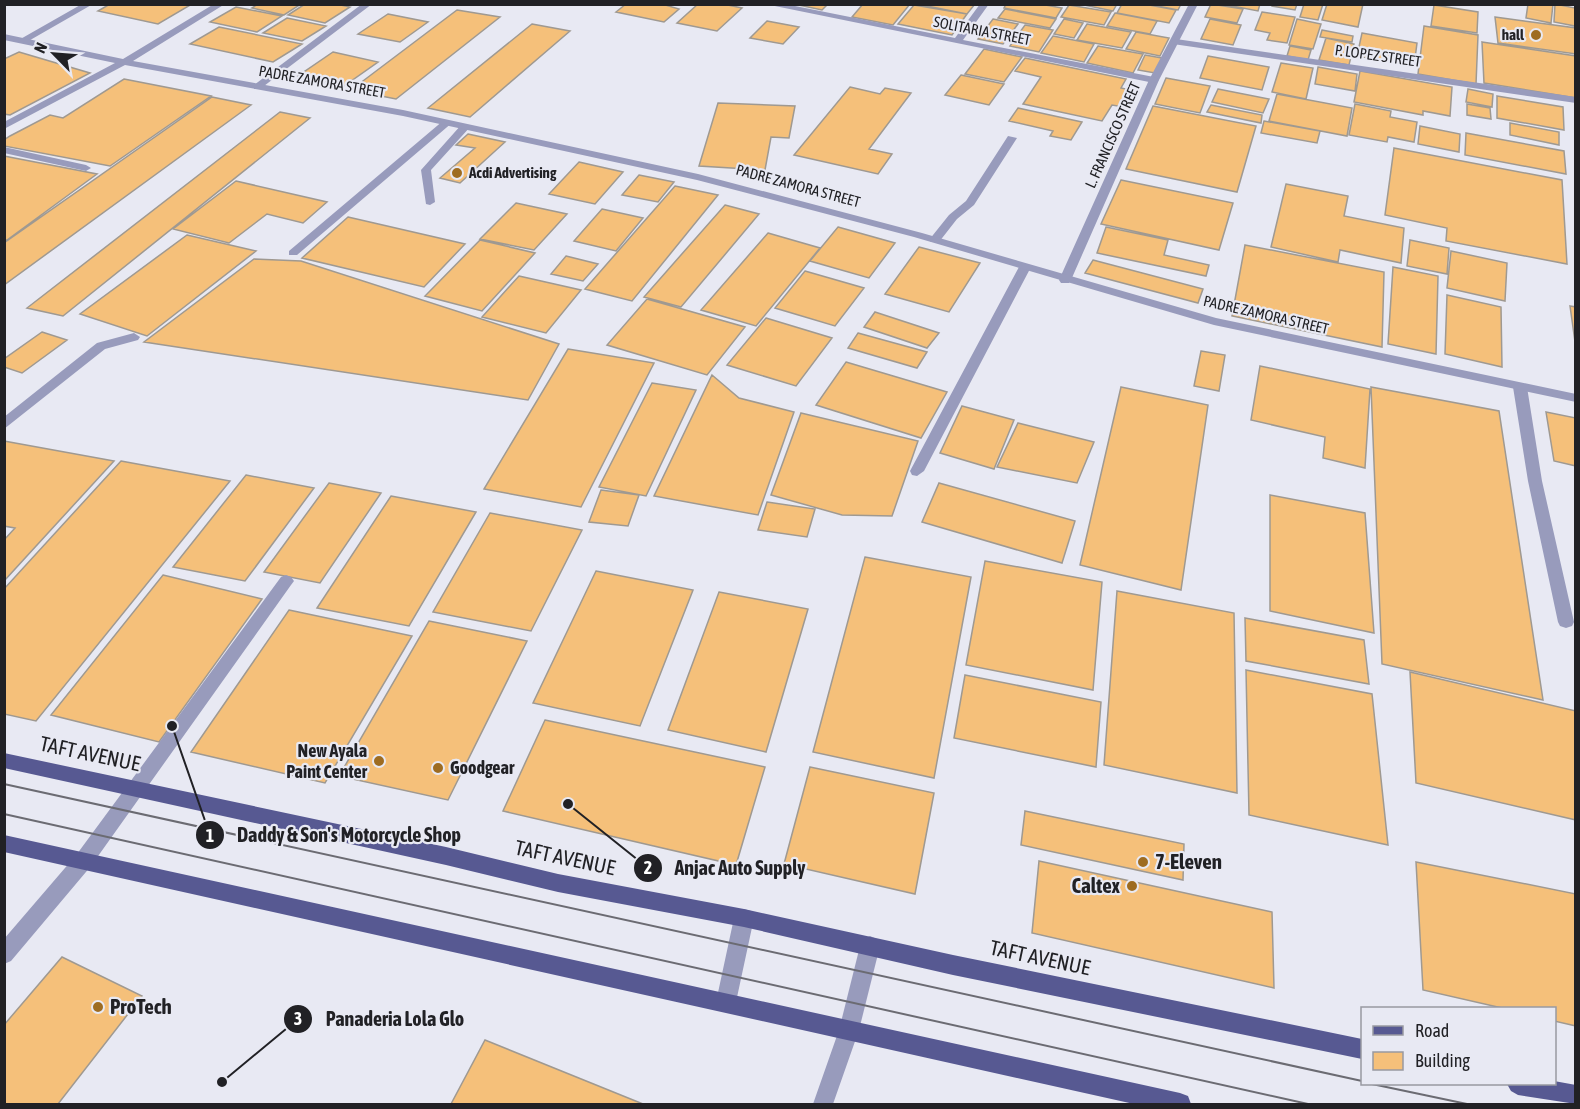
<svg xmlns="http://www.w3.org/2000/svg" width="1580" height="1109" font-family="'Asap Condensed',sans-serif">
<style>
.building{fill:#f5c07a;stroke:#9f9991;stroke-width:1.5}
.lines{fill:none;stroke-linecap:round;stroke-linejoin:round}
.service{fill:#989bbc;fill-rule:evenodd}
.minor{fill:#989bbc;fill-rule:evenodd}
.tertiary{fill:#989bbc;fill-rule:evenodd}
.primary{fill:#575992;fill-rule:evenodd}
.tram{stroke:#6b6b72;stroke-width:2}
.poi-dot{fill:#9e6c21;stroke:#e8e9f3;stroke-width:2}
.labels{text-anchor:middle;stroke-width:4.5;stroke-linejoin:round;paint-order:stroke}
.far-street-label{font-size:15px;fill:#212125;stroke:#e8e9f3}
.far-poi-label{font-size:15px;font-weight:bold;fill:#212125;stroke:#e8e9f3;text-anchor:end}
.poi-label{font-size:18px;font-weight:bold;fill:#212125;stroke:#e8e9f3;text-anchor:end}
.near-street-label{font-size:21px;fill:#212125;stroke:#e8e9f3}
.near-poi-label{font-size:21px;font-weight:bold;fill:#212125;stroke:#e8e9f3;text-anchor:start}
.leader{fill:none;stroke:#212125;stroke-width:2}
.callout-dot{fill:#212125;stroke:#e8e9f3;stroke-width:2}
.mark-label{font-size:18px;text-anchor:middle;font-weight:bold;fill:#fff}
.callout-label{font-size:20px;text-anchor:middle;font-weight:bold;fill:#212125;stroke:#e8e9f3;stroke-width:4.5;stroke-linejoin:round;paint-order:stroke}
</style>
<rect width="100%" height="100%" fill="#e8e9f3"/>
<path class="building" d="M110,4h82l-34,20 -60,-13z
M258,4h43l-17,11 -32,-7z
M305,4h31l14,3 -25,16 -37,-8z
M626,4h36l17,5 -15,13 -48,-10z
M698,4h25l19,4 -25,23 -40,-8z
M794,4h34l-6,6z
M863,4h47l-17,21 -41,-8z
M917,4h58l-8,10z
M1006,4h34l22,4 -6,10 -52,-10z
M1079,4h38l-4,7z
M1122,4h22l32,6 -7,13 -52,-10z
M1147,4h34l-3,6z
M1211,4l32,5 -6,14 -32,-6z
M1222,4h38l-2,7z
M1272,4h25l-2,6 -23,-4z
M1304,4h19l-5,16 -18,-3z
M1327,4h36l-5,23 -36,-7z
M1528,4h25l-2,19 -25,-5z
M1555,4l20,4v18l-21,-4z
M914,5l53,9 -15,21 -54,-11z
M1069,5l42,7 -7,13 -43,-8z
M1434,5l44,7 -1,21 -46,-7z
M236,7l46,9 -25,16 -47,-10z
M1005,9l51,10 -6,9 -52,-10z
M457,10l43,7 -104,82 -45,-9z
M1262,12l33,5 -8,26 -20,-3 3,-7 -15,-3z
M1115,13l42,8 -7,13 -43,-8z
M388,14l40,8 -28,20 -42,-8z
M1495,17l81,11v26l-78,-11z
M287,18l39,8 -24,15 -39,-8z
M993,19l25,5 -15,20 -25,-5z
M1064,19l19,4 -9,15 -20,-4z
M1210,19l31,6 -8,20 -32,-6z
M1297,19l24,5 -8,25 -24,-4z
M767,21l32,6 -16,17 -33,-6z
M532,24l38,7 -100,86 -42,-9z
M1087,24l44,8 -9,16 -45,-8z
M1025,25l28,5 -14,22 -29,-6z
M1424,26l54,9 -2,49 -58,-10z
M219,27l83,17 -29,18 -83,-18z
M1322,30l31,6 -1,6 -32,-5z
M1136,32l33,6 -9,18 -34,-7z
M1362,33l55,10 -3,23 -57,-10z
M1053,36l41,8 -10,18 -43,-9z
M1326,38l28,6 -5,21 -30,-5z
M1482,42l94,14v42l-92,-15z
M1098,46l45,8 -10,19 -46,-10z
M1290,46l21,4 -3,10 -21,-4z
M984,49l38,8 -18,25 -39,-8z
M19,52l71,21 -80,42 -6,-1v-55z
M333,52l45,10 -34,24 -46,-10z
M1145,55l17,3 -7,15 -17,-3z
M1208,56l61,11 -7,23 -62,-12z
M1025,58l101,21 -5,9 18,4 -9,16 -18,-3 -10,16 -79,-17 18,-27 -26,-6z
M1281,63l32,5 -7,31 -34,-7z
M1318,67l39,7 -2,17 -40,-7z
M1360,71l92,16 -2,29 -27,-5v4l-69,-13z
M961,75l43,9 -15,21 -44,-10z
M1166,78l44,8 -10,27 -45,-9z
M124,79l87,17 -101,70 -106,-20v-6l6,-4 40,-21 13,3z
M850,87l30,7 5,-6 26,5 -42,56 23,5 -14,20 -84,-19z
M1218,89l51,10 -6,14 -51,-11z
M1468,89l25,5 -1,13 -26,-5z
M1277,94l75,14 -5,28 -78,-15z
M1497,96l66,11 1,23 -67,-12z
M212,97l39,8 -247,180v-42z
M718,103l77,3 -6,32 -18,-1 -6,33 -66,-4z
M1355,104l36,7 -1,6 27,5 -3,20 -26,-5 -1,5 -38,-7z
M1467,104l23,4 1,11 -24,-4z
M1211,105l51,10 -1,8 -54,-11z
M1153,106l103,20 -19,66 -111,-23z
M1018,108l64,14 -11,18 -21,-4 3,-5 -44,-10z
M280,112l30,6 -247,198 -36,-8z
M1264,121l56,10 -3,12 -56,-10z
M1510,123l49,9v13l-49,-10z
M1420,126l40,8 -1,18 -41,-8z
M1466,133l98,18 2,23 -101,-19z
M468,134l37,8 -45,41 -20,-5 35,-30 -19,-3z
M1394,148l168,32 5,84 -121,-23 1,-13 -62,-13z
M4,156l93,18 -90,66h-3z
M579,162l44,10 -28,32 -46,-10z
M639,175l35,7 -16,20 -36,-7z
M1121,180l112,23 -14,47 -118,-26z
M236,181l91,21 -24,21 -36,-9 -38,29 -56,-14z
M1286,184l62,12 -4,20 60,12 -3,35 -61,-13 -2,12 -67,-15z
M675,186l43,9 -86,106 -47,-12z
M516,203l51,11 -33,36 -54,-11z
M725,205l34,9 -78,93 -37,-10z
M602,209l41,9 -27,33 -42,-10z
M348,217l117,27 -41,43 -122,-29z
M838,227l57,16 -26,35 -59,-17z
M1106,227l62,13 -4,15 45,10 -3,11 -109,-23z
M768,233l52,15 -64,78 -55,-16z
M187,235l69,16 -109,85 -67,-22z
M480,240l55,13 -53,58 -57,-15z
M1410,240l39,8 -2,26 -40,-8z
M1245,245l139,27 -2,75 -150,-31z
M919,247l61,16 -31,49 -64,-18z
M1451,251l56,12 -2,38 -58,-13z
M566,256l32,8 -15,17 -32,-7z
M254,259l47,2 258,83 -31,56 -384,-58z
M1093,260l110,29 -5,14 -113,-30z
M1393,267l45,9 -2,78 -48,-10z
M805,271l59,17 -29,38 -60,-18z
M519,276l62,14 -35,43 -64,-16z
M1447,295l54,12 1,60 -57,-13z
M647,299l98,28 -38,48 -100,-30z
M1570,306l6,1v42z
M875,312l64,21 -12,15 -63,-21z
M766,318l66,20 -36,48 -69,-21z
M42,332l25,8 -45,33 -18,-6v-8z
M858,333l69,19 -10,16 -69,-20z
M568,349l86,14 -73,144 -97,-18z
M1201,351l24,4 -6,36 -25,-5z
M846,362l101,30 -26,46 -105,-33z
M1260,366l110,23 -5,79 -42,-10 2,-21 -74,-17z
M712,375l27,23 55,14 -36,103 -104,-19z
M652,383l44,7 -50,106 -47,-9z
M1121,387l87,18 -27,185 -101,-25z
M1371,387l128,24 44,289 -161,-36z
M962,406l52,14 -20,49 -54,-16z
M1546,412l30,6v48l-22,-5z
M801,413l117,28 -26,75 -50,-1 -71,-20z
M1018,423l76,19 -17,41 -80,-16z
M4,441l110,20 -110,120v-41l11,-12 -11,-2z
M121,461l109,20 -194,240 -32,-7v-125z
M246,475l68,13 -69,93 -72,-14z
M329,483l52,10 -61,90 -56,-11z
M939,483l136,38 -13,42 -140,-41z
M601,490l38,5 -11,31 -39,-4z
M1270,495l95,18 9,120 -104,-22z
M391,496l85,16 -67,114 -92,-18z
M767,502l48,7 -8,28 -49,-7z
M490,513l92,17 -51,101 -98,-19z
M865,557l106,20 -37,201 -121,-26z
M985,561l117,21 -9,108 -127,-25z
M596,571l97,19 -53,136 -107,-23z
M163,575l99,24 -103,143 -108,-27z
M1117,591l117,22 3,180 -133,-28z
M719,592l89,17 -42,143 -98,-22z
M289,610l123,26 -87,147 -134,-31z
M1245,618l119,22 5,44 -123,-23z
M429,621l98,20 -79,159 -109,-24z
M1246,670l126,24 16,151 -139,-30z
M1410,672l166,39v109l-160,-37z
M965,675l136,27 -5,65 -142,-29z
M545,720l220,47 -29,98 -233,-54z
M810,767l124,26 -19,101 -131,-30z
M1025,811l159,33 -1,36 -162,-35z
M1039,861l233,51 2,76 -242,-55z
M1416,862l160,32v132l-22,-5v-13h-52l-79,-18z
M62,957l80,39 -84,108h-54v-79z
M485,1040l158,64h-192z"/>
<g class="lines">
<path class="service" d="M82,4h11l-68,39 -8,-2z
M362,4h10l-112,85h-6v-4z
M1189,4h9l-39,76 -88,200 -2,3h-8l-2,-3 90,-200z
M444,120l9,2 -156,133h-8v-4z
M462,124l9,2 -40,44 4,32 -5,3 -4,-1 -5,-34z
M1008,136l9,2 -43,67 -17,14 -18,23h-8l-2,-2 20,-25 17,-14z
M1025,264l6,3 -107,204 -7,5 -5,-1 -2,-4 109,-204z
M134,333l6,4 -2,3 -33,9 -101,80v-12l93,-74z
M286,575l5,2 3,4 -3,4 -200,281 -80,95 -7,3v-25l73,-85 204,-277z
M744,909l7,2 3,7 -18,84 -3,7 -7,3 -7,-3 -3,-7 18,-84 3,-7z"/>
<path class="minor" d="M765,4h20l170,34 25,-34h9l-26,36 191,37 5,3 -5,3z
M1176,39l400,58v6l-403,-59 -2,-2z
M4,147l82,18 5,3 -5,3 -82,-18z
M1520,383l7,4 15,94 32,141 -2,4 -6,2 -6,-2 -2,-4 -30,-141 -15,-94z
M870,936l7,3 3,7 -21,84 -26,74h-20l26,-74 21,-84 3,-7z"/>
<path class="tertiary" d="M214,4h11l-92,57 270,49 295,64 224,59 294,85 360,76v8l-362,-77 -300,-88 -217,-57 -294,-64 -278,-51 -121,64v-7l111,-59 -111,-23v-6l119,25z"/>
<path class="primary" d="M4,753l442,94 112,27 186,35 209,46 409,84v20l-409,-84 -209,-48 -186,-35 -112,-27 -442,-97z
M4,835l1176,258 8,3 3,8h-57l-1130,-252z
M1554,1081l22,4v19l-58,-9 -7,-4 -4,-7h47z"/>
<path class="tram" d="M4,784l1358,297
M4,814l1304,290
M1372,1084l95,20"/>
</g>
<g class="poi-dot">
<circle cx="1536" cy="35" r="6"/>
<circle cx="457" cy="173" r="6"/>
<circle cx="379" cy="761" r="6"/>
<circle cx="438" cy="768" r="6"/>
<circle cx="1143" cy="862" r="6"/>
<circle cx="1132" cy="886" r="6"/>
<circle cx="98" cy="1007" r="6"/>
</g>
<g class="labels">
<g class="far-street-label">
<text transform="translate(982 31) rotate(11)" y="5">SOLITARIA STREET</text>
<text transform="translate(1378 56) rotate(8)" y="5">P. LOPEZ STREET</text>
<text transform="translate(322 82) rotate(10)" y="5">PADRE ZAMORA STREET</text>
<text transform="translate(1113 135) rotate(-66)" y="5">L. FRANCISCO STREET</text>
<text transform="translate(798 186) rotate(15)" y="5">PADRE ZAMORA STREET</text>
<text transform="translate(1266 315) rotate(13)" y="5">PADRE ZAMORA STREET</text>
</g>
<g class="far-poi-label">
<text x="1524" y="40">hall</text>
<text x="469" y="178" text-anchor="start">Acdi Advertising</text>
</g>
<g class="poi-label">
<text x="367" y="757">New Ayala<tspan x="367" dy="21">Paint Center</tspan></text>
<text x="450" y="774" text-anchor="start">Goodgear</text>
</g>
<g class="near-street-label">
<text transform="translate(90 754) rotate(12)" y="7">TAFT AVENUE</text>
<text transform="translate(565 858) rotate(12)" y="7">TAFT AVENUE</text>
<text transform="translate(1040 958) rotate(12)" y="7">TAFT AVENUE</text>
</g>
<g class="near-poi-label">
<text x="1155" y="869">7-Eleven</text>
<text x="1120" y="893" text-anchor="end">Caltex</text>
<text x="110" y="1014">ProTech</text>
</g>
</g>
<path class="leader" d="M172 726L210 835M568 804L648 868M222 1082L298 1019"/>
<g class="callout-dot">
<circle cx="172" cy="726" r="6"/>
<circle cx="568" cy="804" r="6"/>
<circle cx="222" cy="1082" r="6"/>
<circle cx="210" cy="835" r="15"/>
<circle cx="648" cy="868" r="15"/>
<circle cx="298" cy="1019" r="15"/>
</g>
<g class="mark-label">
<text x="210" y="842">1</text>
<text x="648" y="874">2</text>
<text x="298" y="1025">3</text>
</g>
<g class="callout-label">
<text x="349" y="842">Daddy &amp; Son's Motorcycle Shop</text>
<text x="740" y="875">Anjac Auto Supply</text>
<text x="395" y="1026">Panaderia Lola Glo</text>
</g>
<rect width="1580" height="1109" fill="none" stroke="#212125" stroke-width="12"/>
<rect x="1361" y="1007" width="195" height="78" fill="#e8e9f3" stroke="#9899a1" stroke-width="1.5"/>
<rect x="1373" y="1026" width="30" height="9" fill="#575992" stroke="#9899a1" stroke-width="1.5"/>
<text x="1415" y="1037" font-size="18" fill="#212125">Road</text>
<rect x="1373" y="1052" width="30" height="18" fill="#f5c07a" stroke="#9899a1" stroke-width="1.5"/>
<text x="1415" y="1067" font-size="18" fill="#212125">Building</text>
<g transform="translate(54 54) rotate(295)" stroke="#e8e9f3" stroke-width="4.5" paint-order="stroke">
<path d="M0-4.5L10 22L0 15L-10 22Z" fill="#212125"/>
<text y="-9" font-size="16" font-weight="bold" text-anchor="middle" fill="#212125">N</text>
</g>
</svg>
